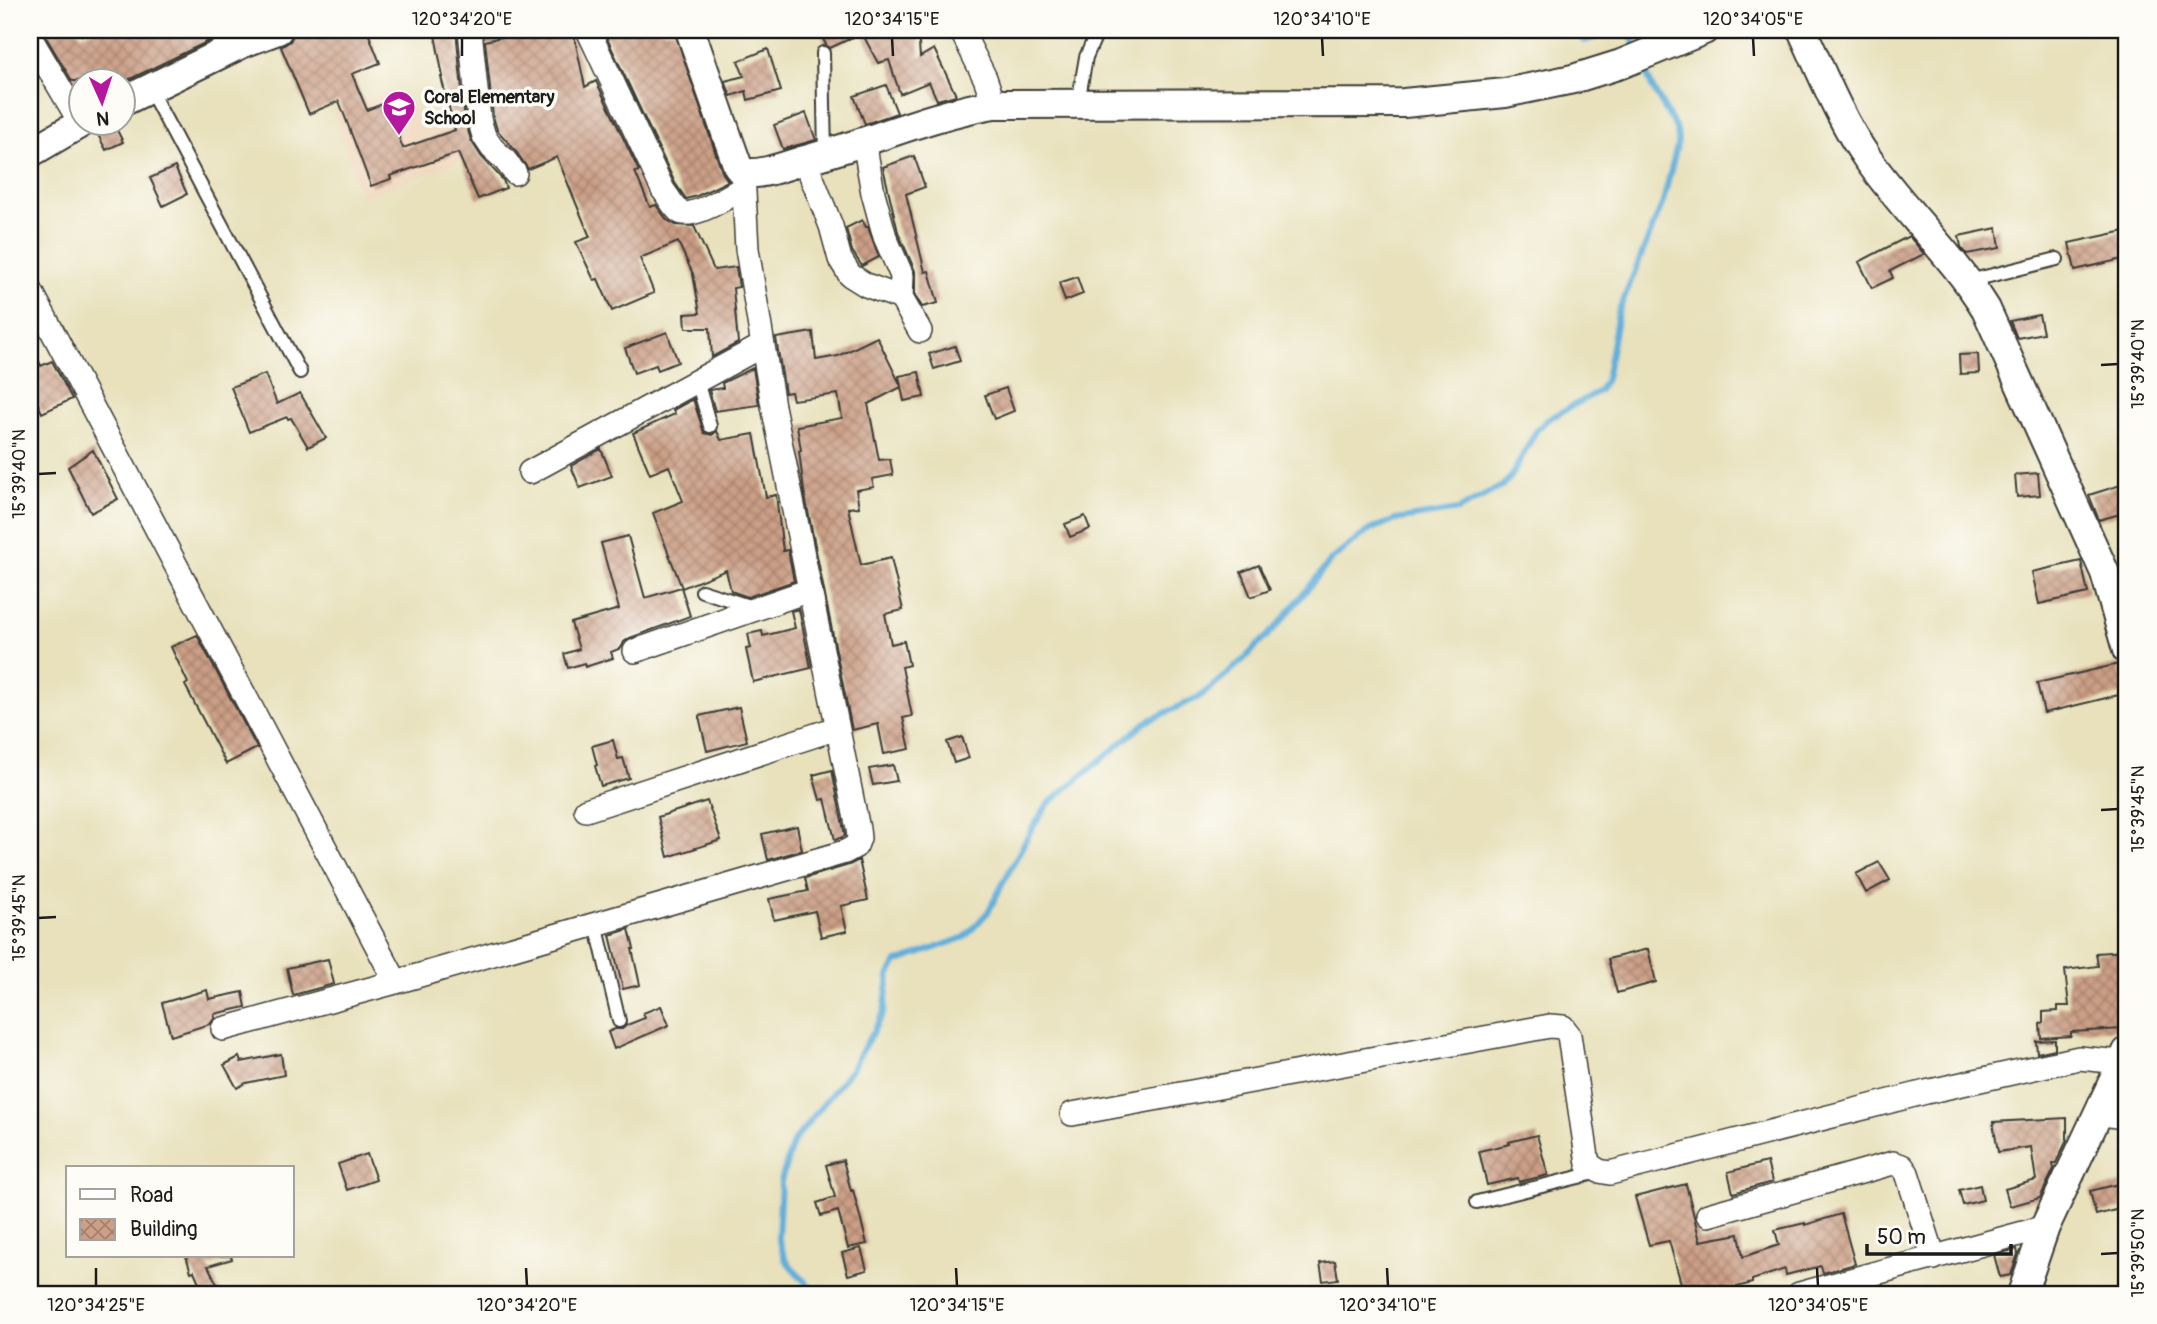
<svg xmlns="http://www.w3.org/2000/svg" width="2157" height="1324" font-family="Pangolin,sans-serif">
<style>
.built{fill:#f0d6bc}
.lines{fill:none;stroke-linecap:round;stroke-linejoin:round}
.stream{stroke:#60aeda;stroke-width:6}
.building{fill:url(#building-cross-hatch)}
.service-casing{stroke:#3b3a34;stroke-width:16}
.minor-casing{stroke:#3b3a34;stroke-width:26}
.tertiary-casing{stroke:#3b3a34;stroke-width:32}
.service{stroke:#fff;stroke-width:12}
.minor{stroke:#fff;stroke-width:23}
.tertiary{stroke:#fff;stroke-width:28}
.ticks{fill:none;stroke:#1c1c1c;stroke-width:2.5}
.labels{text-anchor:middle;stroke-width:7;stroke-linejoin:round;paint-order:stroke}
.poi-label{font-size:18px;font-weight:bold;fill:#1c1c1c;stroke:#fdfcf7;text-anchor:start}
.neatline{fill:none;stroke:#1c1c1c;stroke-width:2.5}
.ticks-label{font-size:18px;text-anchor:middle;fill:#1c1c1c}
</style>
<defs>
<pattern id="building-cross-hatch" width="8" height="8" patternUnits="userSpaceOnUse" patternTransform="scale(1.75)"><rect width="8" height="8" fill="#cc9f86"/><path d="M0 0l8 8M0 8l8-8" fill="none" stroke="#a5816d"/></pattern>
</defs>
<rect width="100%" height="100%" fill="#fdfcf7"/>
<filter id="ink" filterUnits="userSpaceOnUse"><feTurbulence type="fractalNoise" baseFrequency=".0143" numOctaves="2"/><feDisplacementMap in="SourceGraphic" scale="14" xChannelSelector="R" yChannelSelector="G"/><feConvolveMatrix kernelMatrix="1 2 1 2 8 2 1 2 1" color-interpolation-filters="sRGB"/></filter>
<filter id="wash" filterUnits="userSpaceOnUse"><feTurbulence type="fractalNoise" baseFrequency=".00686" numOctaves="4" result="noise"/><feDisplacementMap in="SourceGraphic" scale="28" xChannelSelector="R" yChannelSelector="G"/><feGaussianBlur stdDeviation="1.57" result="paint"/><feColorMatrix in="noise" values="0 0 0 0 0 0 0 0 0 0 0 0 0 0 0 0 0 1.4 0 .05"/><feComposite in="paint" operator="in"/></filter>
<g filter="url(#wash)">
<rect width="100%" height="100%" fill="#e8e1bc"/>
<path class="built" d="M402,90l14,24 29,-6 18,52 -102,38 -27,-89z"/>
<g class="lines">
<path class="stream" d="M1572,30l13,11 33,-11
M1619,30l11,3 7,17
M816,1294l-30,-33 -8,-23 3,-57 12,-39 59,-74 32,-56 5,-36 8,-14 68,-25 23,-25 43,-82 17,-26 98,-82 55,-26 41,-35 37,-37 52,-64 38,-30 26,-10 63,-10 44,-24 9,-9 25,-46 11,-11 52,-29 7,-12 12,-66 45,-111 15,-61 -1,-11 -25,-43 -10,-24"/>
</g>
<g id="blocks">
<path class="building" d="M52,30h26l3,5 12,-5h118l4,8 -93,45v-3l-50,1 -28,-47z
M302,30h65l13,33 -28,11 15,36 18,-7 18,45 52,-18 -14,-53h2l-9,-47h22l9,90 6,20 10,16 22,24 3,8 -28,11 -20,-46 -68,23 1,3 -20,7 -32,-85 -30,13 -28,-67 9,-6 4,-8z
M514,30h59l12,57 11,-6 43,90 -4,1 15,35 6,-2 11,15 9,5 18,1 20,44 22,-3 3,20 -6,1 5,55 -26,14 -2,-29h-24l-1,-14 15,-1 -7,-39 -15,-32 -38,16 14,35 -42,18 -14,-32 -4,1 -18,-38 14,-5 -33,-80 -29,12 -13,-19 -18,-20 -4,-14 -8,-75 16,-4 -1,-4z
M603,30h71l48,142 6,9 -31,15 -11,3 -11,-16z
M819,30h99l2,27 14,-8 22,46 -19,5 -8,-18 -29,12 -11,-34 -11,3 -16,-30 -32,15 -4,-3z
M768,49l13,42 -33,9 -2,-9 -15,5 -6,-15 19,-5 -6,-15z
M886,85l11,28 -32,11 -11,-28z
M806,113l10,27 -33,9 -9,-24z
M107,122h6l10,20 -17,8 -10,-19 2,-4z
M914,156l11,31 -19,7 19,78 4,-1 9,32 -16,4 -7,-12v-24l-17,-39 -15,-65z
M175,167l12,27 -24,12 -13,-28z
M862,220l4,7h2l11,30 -17,9 -10,-15 -6,-23z
M1997,228l3,20 -33,6 -6,-7 -2,-11z
M2125,231l2,27 -52,12 -6,-27z
M1909,236l15,18 -34,17 3,7 -21,10 -13,-26z
M1077,277l6,17 -18,7 -6,-18z
M2039,315l4,18 -26,5 -7,-17z
M667,332l11,30 -20,8 -2,-5 -22,8 -9,-25z
M813,332l3,28 22,-4 39,-19 24,49 -2,-10 20,-4 5,25 -20,4 -3,-14 -33,17 11,56 11,-1 3,16 -21,4 2,8 -18,3 3,17 -11,1 13,57 30,-7 12,52 -18,4 6,30 13,-3 5,24 -7,2 10,49 -9,2 7,31 -26,5 -6,-30 -26,6 -48,-239 -5,-40 2,-1 -4,-24 45,-8 -4,-24 -45,6 -2,-8 -6,1 -9,-55z
M30,342l11,24 11,-5 20,38 -30,14 -12,-27z
M955,346l5,15 -26,8 -5,-15z
M1978,354l1,19 -19,1 -1,-19z
M753,368l6,37 -44,6 -6,-21 14,-2 -1,-5z
M265,374l12,30 23,-11 26,45 -18,9 -17,-29 -3,1 -1,-2 -38,15 -18,-45z
M1006,388l8,23 -20,8 -9,-24z
M693,399l11,34 8,2 5,-4 4,9 33,-6 12,63 10,-2 7,56 5,-1 6,31 -46,16 -17,-6 -5,-21 -44,18 -29,-75 30,-12 -14,-35 -19,8 -17,-41 42,-19 -2,-4z
M601,449l11,27 -32,12 -9,-22z
M93,450l25,49 -27,14 -23,-46z
M2038,473l2,22 -23,2 -2,-22z
M2127,483v29l-28,8 -10,-25z
M1085,516l5,13 -20,8 -5,-13z
M628,536l17,62 36,-11 9,29 -60,22 -6,4 -3,6 -10,4 2,6 -28,9 -1,-4 -16,5 -4,-14 15,-5 -8,-26 48,-14 -18,-66z
M2081,561l7,32 -49,11 -7,-32z
M1259,565l11,25 -19,7 -10,-25z
M799,609l12,59 -58,14 -7,-33 5,-1 -3,-14 14,-3 1,5 32,-8 -4,-17z
M197,635l60,113 -31,16 -41,-79 3,-2 -17,-36z
M2119,664l8,29 -83,20 -7,-30z
M739,707l8,34 -40,10 -8,-35z
M962,737l7,21 -15,5 -7,-21z
M613,740l5,19 5,-1 6,20 -28,8 -6,-20 2,-1 -5,-19z
M893,765l4,16 -24,4 -4,-16z
M832,770l13,66 -10,4 -10,-41 -5,1 -7,-25z
M707,801l14,39 -53,17 -10,-40z
M797,826l5,24 -34,10 -6,-26z
M859,860l9,40 -27,6 6,25 -26,6 -6,-26 -41,9 -5,-21 39,-8 -3,-13 44,-13z
M1879,862l11,18 -24,13 -10,-19z
M629,929l5,20h-2l8,36 -17,4 -13,-54z
M1648,949l8,33 -39,11 -9,-34z
M2127,951v34l-7,1 3,43 -52,3v4l-30,2 -1,-14 3,-1v-11l15,-1v-5h11l-4,-36 33,-4 -2,-13z
M328,959l6,25 -41,11 -6,-27z
M207,990l2,9 34,-7 3,15 -32,7 1,4 -5,6 -39,12 -9,-33z
M661,1006l8,19 -55,24 -6,-17 7,-3h7l5,-4 18,-7 -2,-5z
M2055,1040v9l-18,4 -1,-12z
M281,1054l3,21 -38,8 -9,5 -13,-23 15,-8 2,5z
M2067,1118v22l-11,23 -3,1 1,5 -14,29 -30,8 -5,-17 31,-9 -5,-33 -33,5 -5,-30z
M1537,1135l11,40 -29,7 -1,-4 -31,7 -8,-34 31,-7 -1,-2z
M367,1154l9,26 -29,10 -9,-26z
M843,1160l8,31 2,-1 14,54 -19,4 -10,-37 -17,5 -4,-13 18,-6 -9,-32z
M1767,1162l5,20 -39,11 -5,-21z
M2127,1182v25l-31,8 -6,-24z
M1686,1184l14,57 39,-7 4,23 36,-12 -4,-15 30,-7v2l36,-11 14,50 -32,9 -2,-7 -35,9 -1,-6 -33,11v3l-41,11h-27l-15,-53 -20,4 -14,-48z
M1980,1185l3,15 -20,5 -4,-15z
M861,1248l6,22 -19,5 -6,-22z
M2017,1249l1,5 -7,21 -11,2 -6,-22z
M186,1256h45l1,3 -24,7 14,28h-18l-10,-23 -3,1z
M1335,1261l3,18 -15,2 -3,-18z"/>
</g>
</g>
<g filter="url(#ink)">
<use href="#blocks" fill-opacity="0" stroke="#3b3a34" stroke-width="2"/>
<g class="lines">
<defs>
<path id="service" d="M823,53l2,102
M149,88l151,284
M1078,103l8,-46 12,-27
M1969,281l88,-22
M697,381l13,45
M702,591l50,16
M596,924l23,97
M1477,1202l122,-30"/>
<path id="minor" d="M470,30l9,89 5,17 8,12 12,11 11,14
M588,30l75,160c5,6 11,18 17,22 12,8 52,-18 63,-24
M961,30l24,48 9,26
M30,37l50,85
M864,141l9,52 12,44 17,39 -1,22 19,33
M805,160l26,66 9,33 10,16 16,10 35,13
M30,289l366,693
M530,472l233,-127
M635,651l175,-61
M586,810l251,-82
M223,1029l173,-47 449,-130 11,-6 3,-8 -1,-9 -85,-423 -26,-157 -4,-76
M2098,1113l29,5
M1072,1114l478,-88 13,1 6,8 19,129 11,7 11,2 316,-81 130,-29 23,-5 42,4
M1708,1215l185,-52 9,3 5,7 27,85
M1799,1294l246,-67"/>
<path id="tertiary" d="M690,30l48,137 5,6c19,2 39,-6 58,-12 65,-17 127,-46 193,-57l410,-1 101,-10 68,-14 48,-15 83,-34
M1802,30c20,43 38,89 65,128 37,53 85,96 119,151l119,264 22,77
M122,102l121,-59 35,-13
M30,153l53,-31
M2022,1294l23,-67 82,-175"/>
</defs>
<use href="#service" class="service-casing"/>
<use href="#minor" class="minor-casing"/>
<use href="#tertiary" class="tertiary-casing"/>
<use href="#service" class="service"/>
<use href="#minor" class="minor"/>
<use href="#tertiary" class="tertiary"/>
</g>
</g>
<path class="ticks" d="M462,38v18M892,38l1,18M1322,38l1,18M1753,38l1,18M2101,365l17,-1M38,474l18,-1M2101,810l17,-1M38,918l18,-1M2101,1254l17,-1M96,1268v18M526,1268l1,18M956,1268l1,18M1387,1268l1,18M1817,1268l1,18"/>
<defs>
<symbol id="school-pin" viewBox="-11 -11 22 30"><path d="M0 17L-7.5 6A9.5 9.5 0 1 1 7.5 6Z" fill="#b5179e" stroke="#fdfcf7"/><path d="M0-5L7-2L0 1L-7-2ZM-4 1L0 2.5L4 1V4Q0 6-4 4Z" fill="#fff"/></symbol>
</defs>
<g fill-rule="evenodd">
<use href="#school-pin" x="380" y="88" width="38" height="52"/>
</g>
<g class="labels">
<g class="poi-label">
<text x="424" y="103">Coral Elementary<tspan x="424" dy="21">School</tspan></text>
</g>
</g>
<rect width="2157" height="1324" fill="none" stroke="#fdfcf7" stroke-width="77"/>
<rect x="66" y="1166" width="228" height="91" fill="#fdfcf7" stroke="#a3a29f" stroke-width="2"/>
<rect x="80" y="1189" width="35" height="10" fill="#ffffff" stroke="#a3a29f" stroke-width="2"/>
<text x="130" y="1202" font-size="21" fill="#1c1c1c">Road</text>
<rect x="80" y="1219" width="35" height="21" fill="url(#building-cross-hatch)" stroke="#a3a29f" stroke-width="2"/>
<text x="130" y="1236" font-size="21" fill="#1c1c1c">Building</text>
<g transform="translate(102 102) rotate(177)"><circle r="33" fill="#fdfcf7" stroke="#a3a29f" stroke-width="2"/>
<path d="M0-5L12 26L0 18L-12 26Z" fill="#b5179e"/>
<text y="-10" font-size="19" font-weight="bold" text-anchor="middle" fill="#1c1c1c">N</text>
</g>
<path d="M1867 1244v10h144v-10" fill="none" stroke="#1c1c1c" stroke-width="3.5"/>
<text x="1877" y="1244" font-size="21" fill="#1c1c1c" stroke="#fdfcf7" stroke-width="5" paint-order="stroke">50 m</text>
<rect x="38" y="38" width="2080" height="1248" class="neatline"/>
<g class="ticks-label">
<text x="462" y="25">120°34'20"E</text>
<text x="892" y="25">120°34'15"E</text>
<text x="1322" y="25">120°34'10"E</text>
<text x="1753" y="25">120°34'05"E</text>
<text transform="translate(2138 364) rotate(-90)" y="6">15°39'40"N</text>
<text transform="translate(19 474) rotate(-90)" y="6">15°39'40"N</text>
<text transform="translate(2138 809) rotate(-90)" y="6">15°39'45"N</text>
<text transform="translate(19 918) rotate(-90)" y="6">15°39'45"N</text>
<text transform="translate(2138 1253) rotate(-90)" y="6">15°39'50"N</text>
<text x="96" y="1311">120°34'25"E</text>
<text x="527" y="1311">120°34'20"E</text>
<text x="957" y="1311">120°34'15"E</text>
<text x="1388" y="1311">120°34'10"E</text>
<text x="1818" y="1311">120°34'05"E</text>
</g>
</svg>
